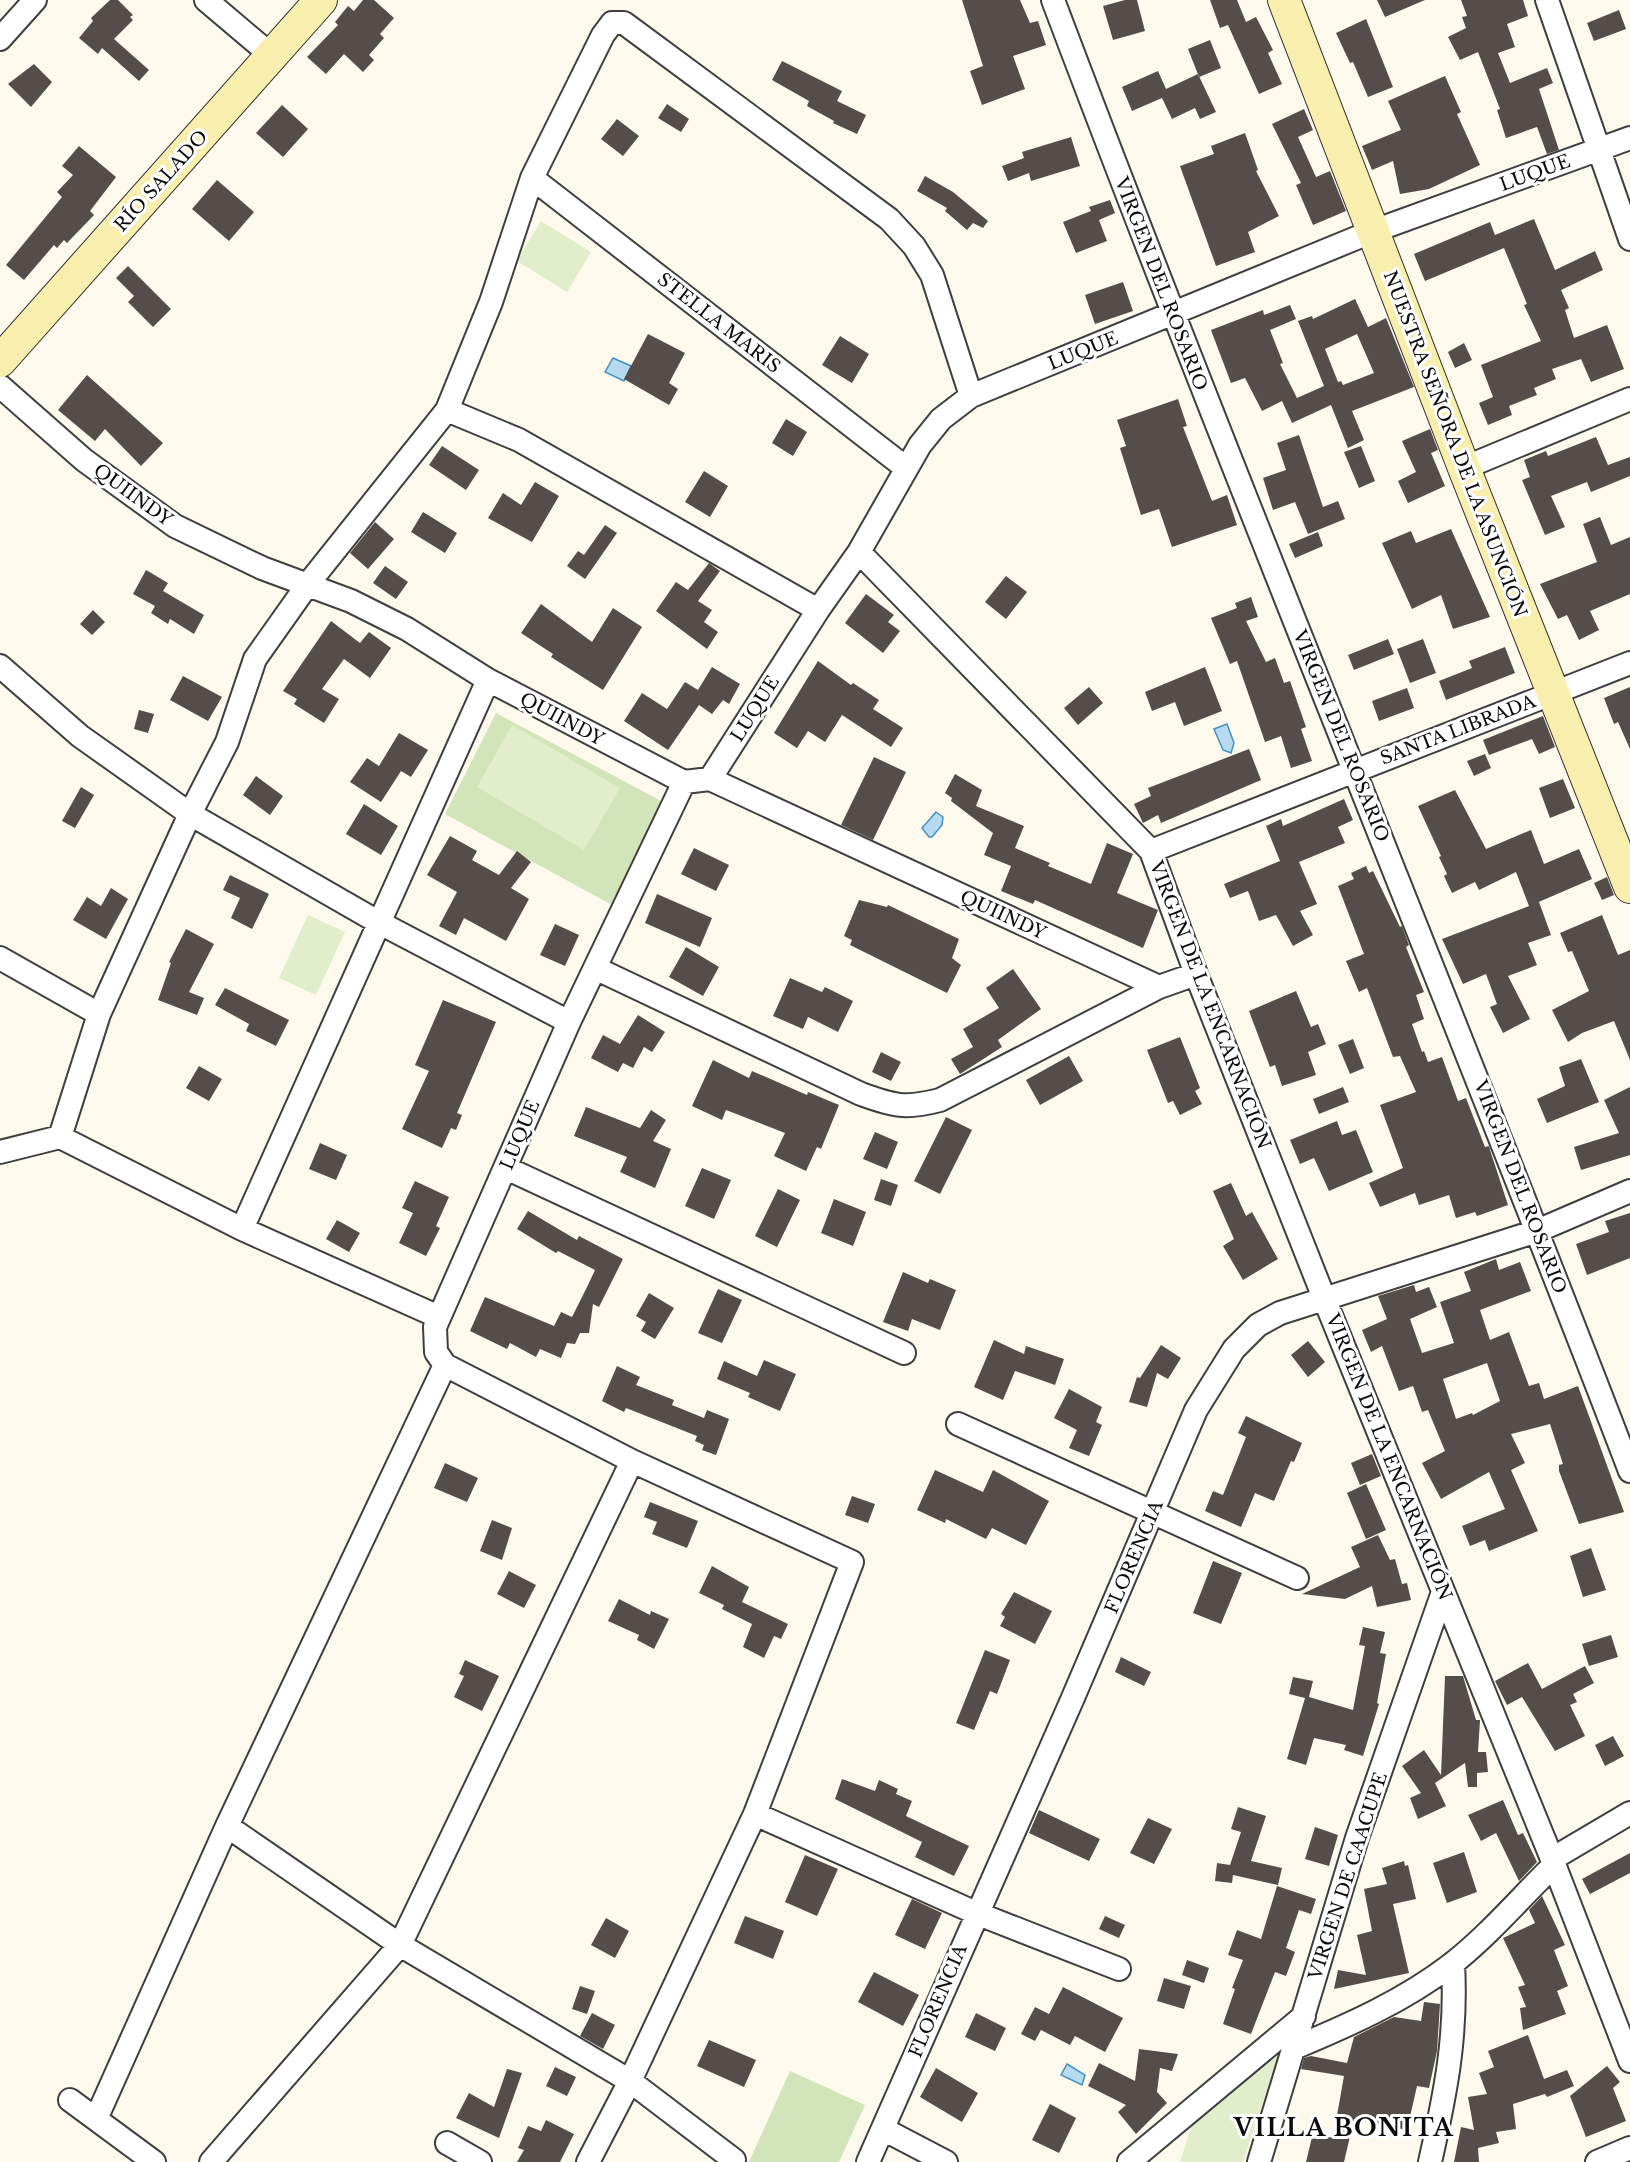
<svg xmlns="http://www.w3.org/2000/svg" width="1630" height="2162" font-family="'Libre Baskerville',serif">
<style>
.green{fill:#d1e4ba}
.pitch{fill:#e1edcb}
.water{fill:#b6dbf0;stroke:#4491c0;stroke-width:1.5}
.building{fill:#544d4a;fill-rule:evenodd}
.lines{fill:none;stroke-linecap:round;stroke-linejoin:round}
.street-casing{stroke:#3f3f3f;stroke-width:26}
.secondary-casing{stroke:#2e2e2e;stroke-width:34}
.street{stroke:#fff;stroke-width:22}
.secondary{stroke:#f8eeae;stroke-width:32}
.labels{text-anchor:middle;stroke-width:6;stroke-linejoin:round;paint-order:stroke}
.street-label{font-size:18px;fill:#0c0c0c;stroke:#fff}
.district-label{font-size:24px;font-weight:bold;letter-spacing:1.5px;fill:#0c0c0c;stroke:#fff}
</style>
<rect width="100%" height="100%" fill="#fdfaed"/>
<path class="green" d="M496,713l169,90 -53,102 -167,-91z
M790,2071l75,34 -26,57h-90z"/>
<path class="pitch" d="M541,221l50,31 -24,40 -50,-31z
M512,725l108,63 -36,62 -107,-63z
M308,915l37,17 -29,63 -37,-17z
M1279,2053l-36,109h-63l15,-47z"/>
<path class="water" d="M613,358l18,8 -7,15 -19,-9z
M1227,724l7,19 -3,10 -8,-3 -9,-21z
M936,812l7,5 -1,8 -10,12h-3l-7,-9z
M1067,2064l18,11 -3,10 -21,-10z"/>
<path class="building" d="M110,0h8l15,15 -3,2 3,3 -19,19 35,31 -10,11 -37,-33 -4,6 -19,-16 14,-17 -2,-3z
M363,0h11l20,18 -14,16 4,4 -15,17 5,5 -11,12 -19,-18 -18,20 -19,-17 31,-32 -3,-3 13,-16 6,5z
M962,0h58l10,23 8,-2 8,24 -33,11 12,33 -43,16 -12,-34 13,-5z
M1125,0h12l8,31 -32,9 -10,-34z
M1210,0h27l9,22 10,-5 17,33 -5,3 14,31 -23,10 -31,-69 -8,3z
M1377,0h48l-40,17z
M1461,0h62l5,16 -21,8 8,23 -17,6 12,30 37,-15 6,15 -14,6 20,61 -12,4 -10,-27 -31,11 -9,-28 3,-1 -22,-57 -18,8 -12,-23 18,-9 -4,-11 5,-1z
M1619,10l7,19 -32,12 -7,-18z
M1366,19l27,68 -25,10 -15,-35 -3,1 -14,-30z
M1210,40l11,28 -22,9 -11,-28z
M782,61l60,30 -5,10 29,14 -9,19 -24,-11 1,-2 -27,-15 2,-5 -37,-21z
M34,64l18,18 -21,25 -23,-23z
M1158,71l8,18 32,-15 18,38 -16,7 -5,-11 -23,11 -10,-21 -30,13 -10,-24z
M1445,76l16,36 -4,2 23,51 -51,24 -29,5 -7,-33 -21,9 -10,-24 39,-16 -13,-29z
M667,104l22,15 -8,13 -23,-14z
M282,105l26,24 -25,28 -27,-24z
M1304,109l9,21 -15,7 18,40 14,-6 16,40 -33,14 -17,-40 5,-2 -29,-59z
M617,119l22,17 -16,20 -22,-17z
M1245,133l13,37 -2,1 23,45 -31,16 7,20 -39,14 -36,-100 34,-12 -3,-8z
M1071,137l9,29 -49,15 -2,-8 -21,8 -6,-15 22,-8 -2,-6z
M79,146l37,31 -26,34 4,4 -27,28 -3,-3 -7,8 -3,-3 -30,35 -18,-15 56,-68 -5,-5 16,-17 -11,-9z
M925,176l28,16 35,29 -5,7 -10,-5 -6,7 -22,-19 2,-3 -30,-17z
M217,180l37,32 -25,29 -37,-32z
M1110,200l5,13 -16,7 8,21 -31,12 -13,-31 28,-11 -2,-4z
M1534,219l21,51 40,-19 8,19 -42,20 8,18 -4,2 9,28 33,-13 17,44 -33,13 -10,-23 -29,10 4,10 -22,9 3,7 -28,11 3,9 -24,10 -9,-22 14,-6 -12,-32 60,-24 -17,-36 3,-1 -23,-56 -79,33 -11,-27 76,-32 5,13z
M128,266l43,43 -18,18 -25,-25 6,-6 -18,-18z
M1123,282l10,29 -38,13 -10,-29z
M1355,299l13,28 18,-9 28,69 -62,24 12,29 -16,8 -17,-43 -39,18 -10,-22 -20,10 -17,-33 -14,5 -20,-53 52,-20 1,5 26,-10 6,14 -26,11 13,33 -3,1 17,34 27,-12 -26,-65 14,-5 1,3zM1357,334l17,39 -31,12 -2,-4 -3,1 -13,-33z
M648,334l37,19 -16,30 9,6 -9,16 -45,-26z
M840,336l29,18 -17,29 -30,-18z
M1464,343l8,17 -17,8 -7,-16z
M87,375l76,68 -22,23 -36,-37 -10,12 -37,-31z
M1178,399l9,27 -4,1 29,74 15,-6 10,30 -65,22 -13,-38 -18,6 -21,-67 6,-2 -9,-26z
M786,419l21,13 -14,24 -21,-13z
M1430,429l8,21 -7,3 14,33 -37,17 -10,-22 18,-9 -14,-31z
M1299,435l24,72 15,-6 7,18 -37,15 -13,-32 -22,8 -10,-32 23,-8 -9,-27z
M1596,437l12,28 22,-8v19l-39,16 -4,-10 -36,14 14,31 -20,8 -23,-55 8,-3 -6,-17 22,-9 2,5z
M442,446l37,24 -13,20 -37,-25z
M1361,446l14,35 -16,7 -15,-36z
M704,471l24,15 -18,31 -25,-15z
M535,482l24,14 -27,46 -44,-24 15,-25 18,12z
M423,512l34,21 -12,20 -34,-21z
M1600,517l11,28 19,-8v57l-40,17 9,19 -20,10 -12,-25 -9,4 -18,-35 57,-22 -14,-38z
M375,522l19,17 -26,30 -18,-16z
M605,525l12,8 -32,46 -18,-13 11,-15 6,4z
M1451,529l39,88 -37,12 -12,-34 -29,14 -30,-66 29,-12 5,12z
M1318,532l5,14 -28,12 -6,-14z
M709,563l11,8 -22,30 14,9 -8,12 14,10 -11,17 -51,-38 20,-29 12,8z
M385,566l23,16 -12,17 -23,-16z
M146,570l22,13 -5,8 41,24 -10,19 -24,-15 -2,5 -17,-11 4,-7 -22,-12z
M1006,576l21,16 -21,27 -21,-17z
M866,594l28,21 -6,7 12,9 -17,22 -38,-30z
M1251,597l7,20 -12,4 20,41 9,-4 9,25 6,-2 16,46 -5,2 11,32 -21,7 -10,-32 -16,6 -28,-81 -7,3 -19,-46 26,-10 -2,-5z
M541,604l51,38 21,-34 29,19 -39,63 -52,-33 2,-3 -32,-21z
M93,610l12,12 -13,13 -12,-11z
M331,621l29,22 9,-11 22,16 -21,30 -26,-19 -22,30 17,10 -15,24 -30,-19 3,-5 -14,-8z
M1388,639l6,15 -40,16 -6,-15z
M1423,639l13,34 -26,10 -13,-34z
M1505,647l10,26 -69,27 -7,-19 33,-13 -3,-7z
M818,661l33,24 2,-2 26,17 -6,9 30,19 -12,19 -49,-32 -17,27 -17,-11 -11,17 -23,-15z
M712,667l28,17 -11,20 -6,-4 -11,14 -13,-9 -31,45 -44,-29 18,-28 25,16 18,-27 13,8z
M1205,667l17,44 -38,15 -9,-24 -23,9 -7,-19z
M183,676l39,21 -14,24 -38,-21z
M1089,687l14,16 -25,22 -14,-17z
M1630,687v62l-12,-27 -4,2 -10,-26z
M1407,688l7,20 -35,13 -7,-20z
M139,710l15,4 -6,19 -14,-4z
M1543,716l12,31 -16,7 -7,-15 -43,16 -6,-15z
M399,733l29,17 -17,27 -10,-6 -20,31 -31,-20 17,-24 12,8z
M1249,749l12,31 -100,43 -3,-8 -15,8 -9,-19 17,-8 -3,-8z
M1485,754l6,14 -17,8 -7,-15z
M874,757l32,15 -33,68 -32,-15z
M955,774l27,16 -6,16 48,20 -9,22 35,15 -2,3 43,18 16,-41 26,11 -16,39 41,17 -15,38 -108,-48 -2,4 -32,-13 10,-25 -27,-11 9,-22 -42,-32 1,-3 -7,-5z
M256,776l27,20 -13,19 -27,-20z
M1563,779l12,29 -25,10 -11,-30z
M81,787l13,8 -19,33 -13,-7z
M1455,790l31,59 45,-19 13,34 35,-15 13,30 -58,25 5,-2 12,33 -23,8 9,22 -29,11 22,43 -27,14 -13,-26 7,-3 -11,-30 -23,10 -21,-45 87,-33 -13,-34 -37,18 -4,-8 -23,11 -8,-17 3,-2 -8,-17 2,-1 -23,-50z
M1344,799l9,21 -15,7 7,16 -46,19 18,42 -17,7 13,24 -20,11 -17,-31 -17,6 -11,-30 -18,7 -6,-14 56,-23 -14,-35 15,-7 2,7z
M364,804l34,22 -17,29 -35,-21z
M450,836l27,15 -5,9 27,15 18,-24 14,11 -20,26 18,11 -23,42 -42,-23 -8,17 -17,-9 18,-34 -30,-17z
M694,848l35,17 -13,26 -35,-17z
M1366,866l3,7 4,-2 27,56 2,-1 7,19 -3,2 18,45 -8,3 8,24 -12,5 10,28 2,-1 4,11 14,-5 16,44 8,-3 19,49 4,-1 2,7 17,52 -31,11 -2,-4 -19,6 -7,-23 -30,10 -4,-12 -35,14 -11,-24 34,-15 -23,-63 36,-13 -16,-36 -7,1 -26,-69 -8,4 -13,-31 18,-7 -26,-68 16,-7 -3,-6z
M230,875l39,19 -17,35 -21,-11 9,-20 -17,-8z
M1607,877l7,18 -12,5 -8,-17z
M111,888l17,11 -22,40 -33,-19 14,-23 14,9z
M657,894l55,24 -12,29 -55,-24z
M859,900l28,7 1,-2 71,34 -7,19 9,7 -14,28 -97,-48 2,-5 -8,-4z
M1602,915l16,40 12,-5v110l-16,-39 -32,12 -14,9 -16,-32 37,-19 -17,-40 -4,1 -8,-19z
M555,924l24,11 -14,31 -25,-11z
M186,929l28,15 -25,48 15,6 -7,17 -39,-15 13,-37 -2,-1z
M686,947l33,20 -16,29 -34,-19z
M1013,969l28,40 -43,31 4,7 -42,27 -9,-15 22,-12 -10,-18 36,-21 -13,-20z
M790,978l32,14 3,-5 28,14 -15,31 -30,-15 -5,12 -30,-13z
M225,988l64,32 -13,26 -30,-15 3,-7 -34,-19z
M1296,991l15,36 7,-3 8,20 -18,8 8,23 -34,11 -7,-21 -5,2 -21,-56z
M443,1000l53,22 -39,91 5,2 -6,15 -5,-2 -9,20 -40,-19 27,-58 -14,-6z
M638,1015l27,17 -13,20 -8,-5 -11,21 -10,-5 -5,9 -27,-14 12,-23 17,9z
M1180,1037l20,51 -5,3 7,13 -22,11 -7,-14 -5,2 -21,-53z
M1353,1039l11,29 -14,6 -12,-29z
M881,1052l20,10 -10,19 -19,-9z
M1069,1056l14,25 -43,24 -14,-25z
M1581,1059l18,43 -52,21 -10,-24 28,-13 -6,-19z
M713,1060l36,18 3,-7 55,24 1,-3 31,13 -18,44 -4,-2 -11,24 -32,-15 11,-23 -59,-23 -4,10 -30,-14z
M199,1066l23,13 -13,22 -23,-13z
M1343,1087l6,15 -30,12 -6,-15z
M1630,1087v68l-49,15 -7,-23 45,-14 -15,-33z
M586,1107l54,21 11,-18 15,10 -13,21 18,8 -16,39 -35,-16 7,-15 -53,-21z
M946,1117l26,13 -32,64 -26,-13z
M1337,1121l5,14 14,-5 17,42 -44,19 -15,-33 -14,6 -10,-24z
M875,1132l23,10 -11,27 -24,-10z
M320,1143l27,12 -11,25 -27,-11z
M702,1168l29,12 -17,39 -29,-13z
M881,1179l17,6 -7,21 -17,-6z
M415,1181l34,16 -13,29 4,2 -14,28 -27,-13 14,-30 -11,-5z
M1231,1183l15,33 6,-4 26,47 -35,21 -20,-34 11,-7 -21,-48z
M778,1189l22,11 -23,47 -22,-11z
M834,1199l32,13 -13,34 -32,-13z
M528,1211l49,29 2,-4 44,23 -24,48 -6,-3 -4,29h-9l-5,11 -8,-1 -6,15 -21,-9 -4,8 -26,-14 -3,6 -37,-18 15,-34 69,29 7,-14 11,5 16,-32 7,-15 -37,-19 -2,2 -39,-24z
M1630,1213v45l-43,17 -11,-31 33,-12 -4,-11z
M337,1220l23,13 -11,19 -23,-13z
M1496,1259l3,11 21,-8 11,29 -51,19 10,30 19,-8 20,54 10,-3 5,16 34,-13 46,126 -45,12 -20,-53v-6l4,-1 -13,-40 -39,10 14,29 -14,7 27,61 -49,20 -4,-11 -15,6 -8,-20 43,-17 -16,-37 -48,27 -19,-36 23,-12 -17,-41 -6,2 -9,-26 -14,5 -17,-45 -11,6 -9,-22 25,-11 -9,-23 36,-11 2,7 13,-5 8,20 -27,12 12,34 32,-10 -14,-41 31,-11 -7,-19zM1487,1363l13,38 -27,14 -1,-2 -16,6 -13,-40z
M903,1272l25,11 2,-4 26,11 -16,40 -28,-11 -4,12 -25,-9z
M718,1289l24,11 -20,43 -24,-10z
M649,1293l25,15 -19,31 -14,-8 5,-9 -10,-6z
M994,1340l30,14 2,-8 38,13 -9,26 -40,-14 -12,29 -29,-13z
M1308,1341l17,21 -17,15 -17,-22z
M1161,1345l20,13 -13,21 -11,-6 -10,34 -18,-5 8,-25 3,1z
M764,1360l32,14 -16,37 -32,-14 2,-4 -33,-14 7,-18 33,15z
M617,1366l23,11 -4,8 38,15 -2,5 32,13 3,-8 22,9 -13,36 -14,-5 2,-5 -9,-4 2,-5 -71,-28 -2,4 -22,-11z
M1069,1389l33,18 -6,15 6,3 -13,31 -20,-8 8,-18 -23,-12z
M1246,1416l56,27 -8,19 -3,-1 -17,40 -19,-8 -14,34 -36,-16 8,-20 10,4 23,-58 -8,-4z
M1372,1454l9,22 -21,9 -9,-22z
M445,1463l33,15 -11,24 -33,-14z
M935,1470l48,22 10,-22 56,31 -23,44 -34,-17 -6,11 -40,-20 -1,4 -28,-13z
M1366,1484l20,46 -20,9 -19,-46z
M852,1496l23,8 -7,19 -23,-8z
M650,1502l48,19 -11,27 -35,-14 5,-12 -13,-5z
M492,1520l20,8 -10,32 -22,-9z
M1378,1535l12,25 5,-1 7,25 5,-1 4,17 -34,7 -5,-21 -27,13 -43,-5 58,-27 -9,-20z
M1591,1548l15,42 -23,7 -13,-41z
M1213,1561l29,12 -21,51 -28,-11z
M712,1566l37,21 -7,15 46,22 -7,15 -7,-3 -10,22 -21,-11 9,-23 -30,-15 2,-4 -25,-12z
M509,1571l27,14 -12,23 -27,-14z
M1014,1592l38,19 -17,33 -35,-18 5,-9 -4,-3z
M619,1599l31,16 1,-4 18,8 -15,30 -17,-9 2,-5 -31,-14z
M1363,1627l22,5 -5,21 6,1 -9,49 2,1 -16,52 -19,-6 2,-5 -32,-7 -8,27 -19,-6 18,-61 -16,-4 4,-17 20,4 -4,16 44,13 12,-64 -6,-1z
M1611,1635l7,22 -29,9 -7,-22z
M985,1650l25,10 -13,34 -7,-3 -16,39 -18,-7z
M1121,1657l30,15 -7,14 -29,-14z
M465,1660l34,16 -17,35 -28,-14 10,-21 -5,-2z
M1528,1663l14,26 43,-23 9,17 -21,11 4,8 -7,3 15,31 -30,15 -33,-54 -15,8 -12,-24z
M1445,1676h18l13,44h4l-2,32h8l2,20 -11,1v14h-9l-3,-24 -30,20 11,23 -28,13 -8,-21 11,-5 -19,-27 22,-16 17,25z
M1613,1736l11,20 -19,10 -10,-21z
M842,1779l33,12 4,-11 19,9 -2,5 16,7 -6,15 63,30 -15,30 -39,-19 7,-15 -87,-43z
M1503,1800l15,35 5,-2 14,29 -18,19 -23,-48 -15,8 -13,-26z
M1238,1807l28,9 -15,45 31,7 -4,17 -45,-10 -1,8 -17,-2 2,-18 13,2 11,-33 -10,-3z
M1039,1810l61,29 -11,22 -60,-28z
M1148,1818l24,11 -18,35 -24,-11z
M1315,1827l23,8 -9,31 -24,-7z
M1464,1852l13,40 -30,11 -14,-40z
M1630,1853v20l-40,21 -8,-15z
M805,1855l33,14 -21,47 -32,-14z
M1404,1861l1,5 3,-1 8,34 -23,5 16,69 -75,16 4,-19 28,5 -9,-40 15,-4 -8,-42 23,-5 -5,-16z
M1277,1886l39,13 -5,15 -12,-4 -13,38 9,4 -9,24 -11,-4 -24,62 -28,-10 12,-35 -3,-1 11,-28 -15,-5 9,-25 24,9z
M1542,1896l23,49 -11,5 14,36 -11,5 9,23 -43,16 -3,-22 6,-1 -8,-20 7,-2 -22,-47 32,-15 -6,-13z
M912,1899l30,14 -17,36 -30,-14z
M745,1916l39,15 -11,28 -39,-16z
M1105,1916l20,9 -6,13 -20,-9z
M606,1918l23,13 -14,27 -24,-13z
M1187,1960l22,8 -5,15 -22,-8z
M874,1972l45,23 -16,31 -45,-24z
M1164,1978l27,8 -7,23 -27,-8z
M580,1986l15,5 -8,23 -15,-5z
M1063,1987l60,31 -18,34 -30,-16 -5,9 -29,-15 -6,11 -14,-7 14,-27 14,7z
M1424,2002l16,2 -3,47 -8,37 -12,-2 -10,44 -53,-11 -10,43h-38l7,-29 20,5 11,-62 -43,-7 3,-11 7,-2 36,7 7,-26 40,-20 27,4z
M592,2013l23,12 -12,24 -23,-13z
M976,2013l30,15 -11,23 -30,-14z
M1528,2035l16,44 23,-9 7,16 -27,11 -2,-3 -32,10 3,25 -20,3 3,11 -21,5 1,14h-25l7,-35 13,3 -6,-33 19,-3 -8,-21 15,-6 -6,-16z
M709,2040l47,20 -12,27 -47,-21z
M1139,2049l39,5 -6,17 -12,-3 -3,24 10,11 -31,31 -18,-22 8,-7 -38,-19 11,-23 36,18z
M1607,2066l13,16 -7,6 13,33 -40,16 -16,-41z
M555,2067l21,10 -9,19 -21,-10z
M936,2068l42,25 -16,29 -42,-25z
M507,2069l15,4 -23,65 -43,-20 13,-25 25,14z
M1050,2104l26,14 -17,35 -27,-13z
M546,2120l28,14 -14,28h-43l7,-12 -6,-2 10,-22 13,5z"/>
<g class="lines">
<defs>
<path id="street" d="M206,0l66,56
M1053,0c186,493 388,979 577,1471
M1547,0l83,239
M0,39l35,-39
M532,178l374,290
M0,386l84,74 91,66 87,42 89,33 56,28 81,51 196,102 26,-3 449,208
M447,410l72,30 299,170
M1464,468l166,-69
M859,552l292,299 45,123 128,324 228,561 78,202
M0,666l80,70 110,78 188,108 191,100
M710,779l108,-169 41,-58 61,-107 21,-26 30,-23 400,-164 259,-94
M1151,851l479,-188
M0,958l99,56
M595,968l266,126c33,12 44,15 79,6l219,-113 37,-13
M60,1137l39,-123 91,-200 37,-72 28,-83 53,-75 139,-174 44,-108 41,-124 71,-143 9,-12h12l265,196 25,27 18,29 39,121
M0,1152l60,-15 182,92 197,88
M506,1168l398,185
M242,1229l246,-549
M445,1365l187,96 220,101 -97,252 -125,267 -42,81
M958,1424l339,154
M755,1814l221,99 143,56
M227,1826l173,119 230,136 104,79
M1552,1859l78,-46
M1294,2048c55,-23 110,-47 158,-84 37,-29 69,-67 102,-99
M70,2100l84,62
M96,2119l131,-293 218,-461 -9,-13 -1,-25 134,-305 115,-240
M883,2129l63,33
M447,2143l33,19
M211,2162l189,-217 232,-484
M868,2162l204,-462 124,-290 38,-61 24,-24 22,-12 257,-82 93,-40
M1129,2162l175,-146
M1259,2162l98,-324 86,-246
M1430,2162c16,-71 27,-126 23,-199
M1597,2162l33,-14"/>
<path id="secondary" d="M1284,0l180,468 166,419
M0,361l321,-361"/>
</defs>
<use href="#street" class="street-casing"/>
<use href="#secondary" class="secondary-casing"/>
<use href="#street" class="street"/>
<use href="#secondary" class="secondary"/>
</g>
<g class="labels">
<g class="street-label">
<text transform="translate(1535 173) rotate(-20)" y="6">LUQUE</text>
<text transform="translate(161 181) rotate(-48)" y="6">RÍO SALADO</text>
<text transform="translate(1161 284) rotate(69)" y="6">VIRGEN DEL ROSARIO</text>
<text transform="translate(719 323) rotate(38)" y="6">STELLA MARIS</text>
<text transform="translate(1083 351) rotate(-22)" y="6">LUQUE</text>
<text transform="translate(1455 444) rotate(69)" y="6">NUESTRA SEÑORA DE LA ASUNCIÓN</text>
<text transform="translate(133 495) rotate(36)" y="6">QUIINDY</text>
<text transform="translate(755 709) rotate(-58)" y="6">LUQUE</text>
<text transform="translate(562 719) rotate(28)" y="6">QUIINDY</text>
<text transform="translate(1458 730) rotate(-21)" y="6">SANTA LIBRADA</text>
<text transform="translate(1341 736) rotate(68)" y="6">VIRGEN DEL ROSARIO</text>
<text transform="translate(1003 915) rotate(25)" y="6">QUIINDY</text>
<text transform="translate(1210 1005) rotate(69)" y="6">VIRGEN DE LA ENCARNACIÓN</text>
<text transform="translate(520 1135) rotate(-67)" y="6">LUQUE</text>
<text transform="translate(1520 1187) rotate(69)" y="6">VIRGEN DEL ROSARIO</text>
<text transform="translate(1389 1457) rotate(68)" y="6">VIRGEN DE LA ENCARNACIÓN</text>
<text transform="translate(1134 1557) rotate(-67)" y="6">FLORENCIA</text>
<text transform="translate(1348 1876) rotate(-72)" y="6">VIRGEN DE CAACUPE</text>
<text transform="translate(938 2001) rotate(-67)" y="6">FLORENCIA</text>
</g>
<g class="district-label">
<text x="1344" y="2136">VILLA BONITA</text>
</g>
</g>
</svg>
